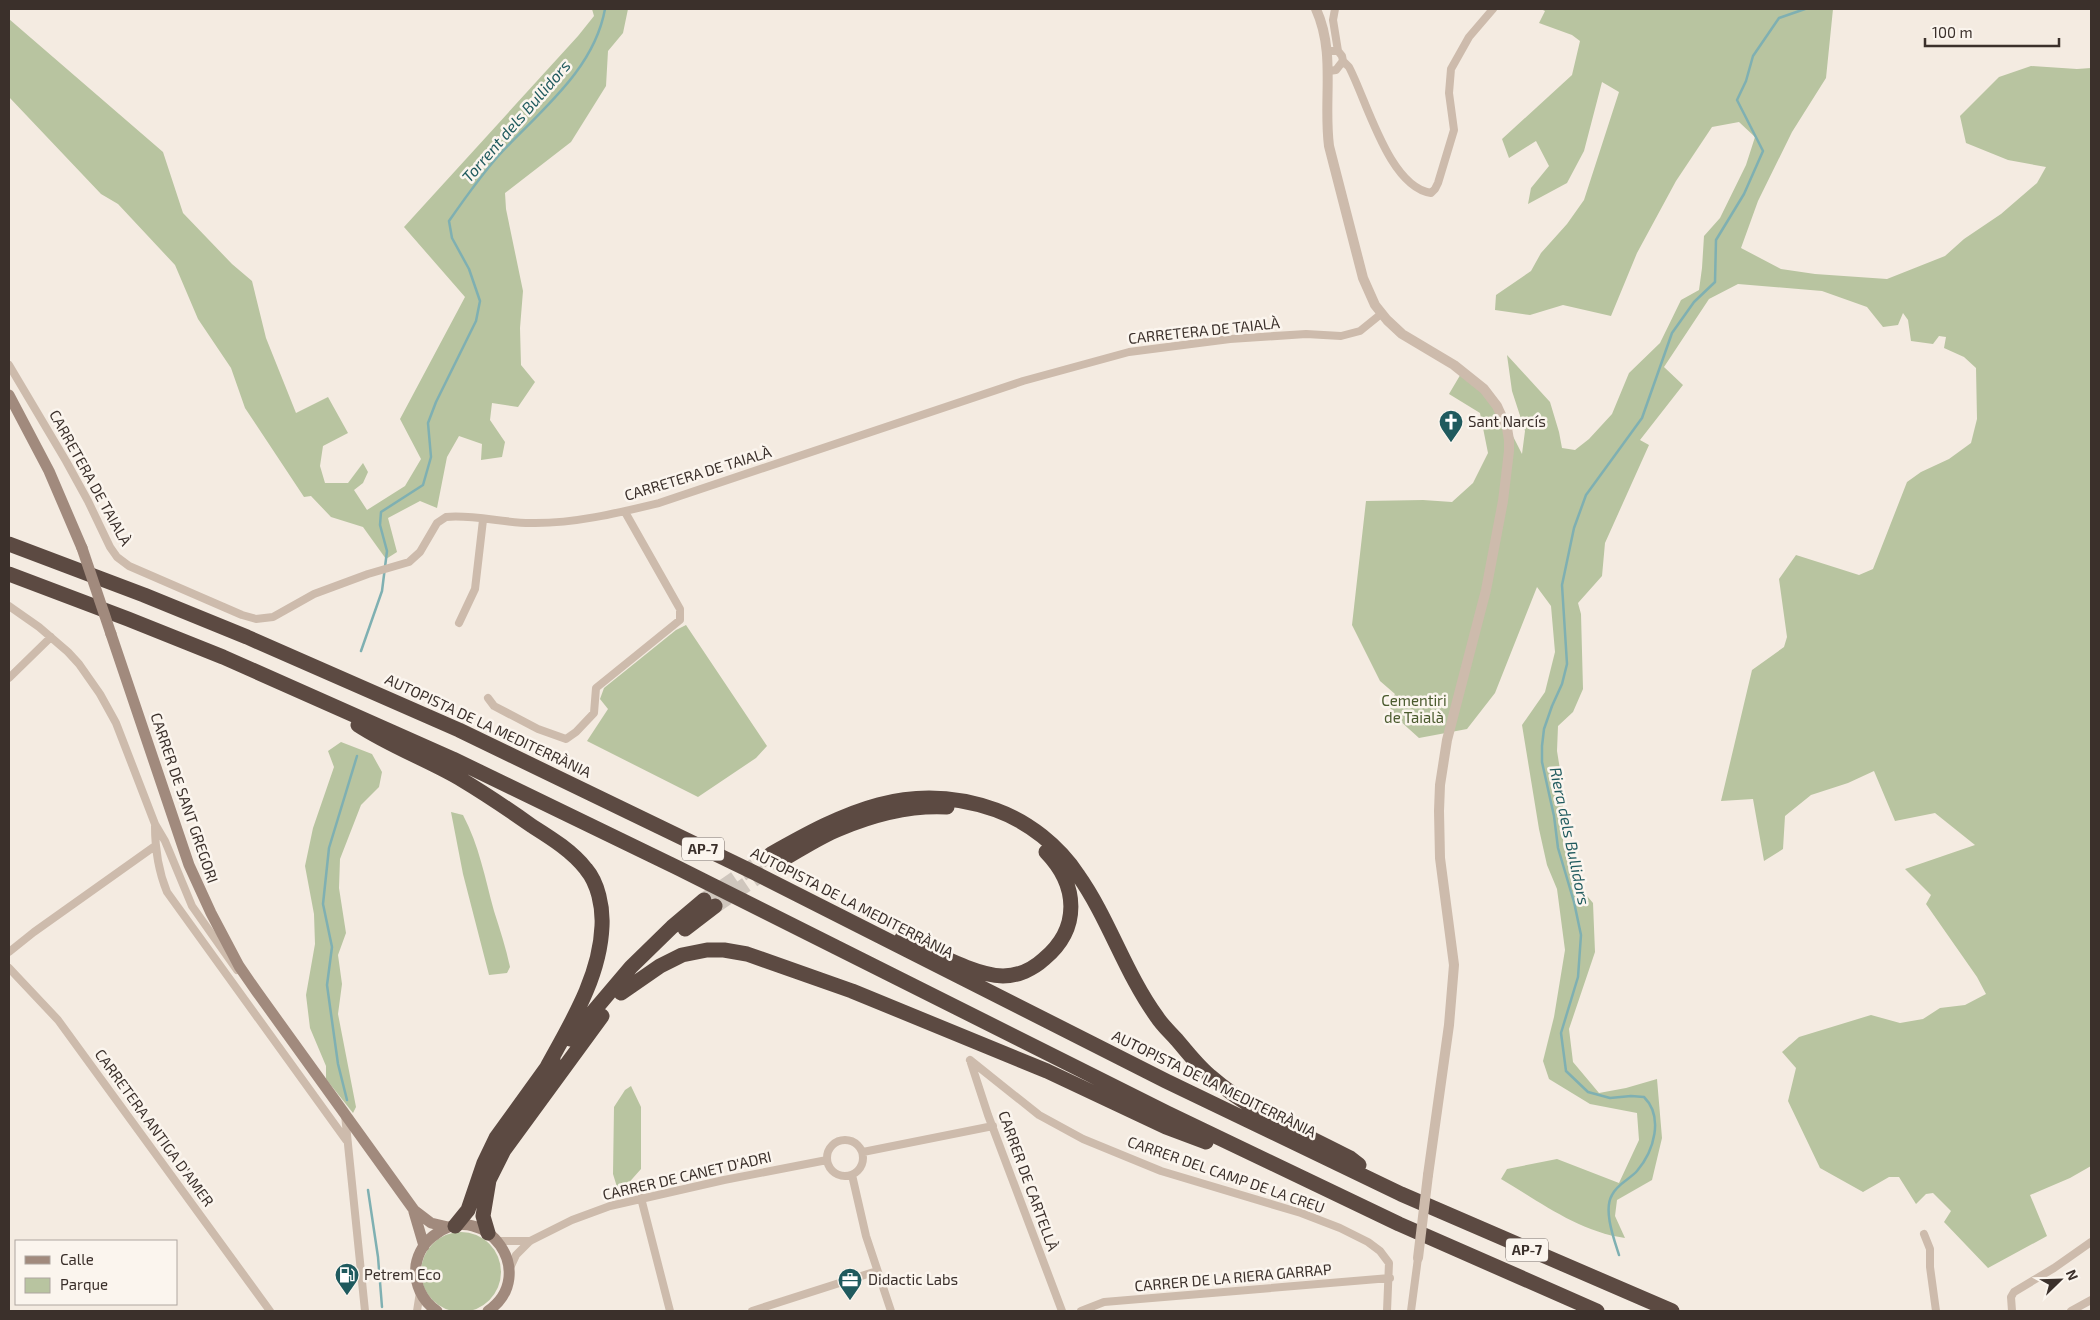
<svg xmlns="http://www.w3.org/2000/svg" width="2100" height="1320" font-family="'Exo 2',sans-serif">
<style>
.green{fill:#b8c4a0}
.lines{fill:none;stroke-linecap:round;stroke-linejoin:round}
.stream{stroke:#7fb0b2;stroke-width:2.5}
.motorway-tunnel{stroke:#cfc6bd;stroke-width:15;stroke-dasharray:15 8;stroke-linecap:butt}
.minor{stroke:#cdbbac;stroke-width:8}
.tertiary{stroke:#cdbbac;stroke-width:10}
.secondary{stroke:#a18a7d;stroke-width:11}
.motorway{stroke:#5c4a42;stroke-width:15}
.tertiary-bridge{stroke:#cdbbac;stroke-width:10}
.secondary-bridge{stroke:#a18a7d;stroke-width:11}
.labels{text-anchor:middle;stroke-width:5;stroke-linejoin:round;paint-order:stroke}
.shield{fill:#fbf5ee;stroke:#756b66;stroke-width:1}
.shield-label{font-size:14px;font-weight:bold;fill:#3b302b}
.street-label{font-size:15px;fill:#3b302b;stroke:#fbf5ee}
.poi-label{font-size:15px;fill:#3b302b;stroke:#fbf5ee;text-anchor:start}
.park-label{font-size:15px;fill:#4a5a2e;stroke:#fbf5ee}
.water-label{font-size:16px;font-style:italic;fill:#1f5a5e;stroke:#fbf5ee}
</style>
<rect width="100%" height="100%" fill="#f4ebe1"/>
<path class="green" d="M592,9h36l-5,24 -15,18 -2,35 -35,56 -66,51 1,16 17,82 -3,37 1,37 14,17 -17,25 -26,-4 -2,17 15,22 -3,15 -21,3 1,-16 -23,-8 -12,21 -10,51 -17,-7 -32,17 9,34 -11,7 -23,-32 -32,-10 -20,-21 -7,1 -59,-89 -14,-40 -33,-49 -23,-54 -57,-61 -17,-10 -92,-97v-78l154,133 20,61 49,51 20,17 14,57 30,75 32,-16 20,36 -25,13 -3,20 5,17h23l15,-20 5,9 -5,11 -9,7 13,20 38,-24 16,-27 -21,-40 65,-122 -61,-70 174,-191 16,-20z
M1541,9h292l-7,69 -34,54 -34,69 -17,47 40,21 34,5 72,5 58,-23 19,-17 37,-25 36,-31 9,-16 -38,-7 -42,-17 -6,-27 39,-39 32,-11 46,3 14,-1v1098l-21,12 -40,17 17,41 -59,32 -44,-46 7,-11 -18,-18 -7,1 -10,10 -17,-27h-10l-26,15 -43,-24 -32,-67 8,-33 -14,-16 17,-15 72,-22 29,8 23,-4 17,-11 25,-3 21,-11 -9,-17 -51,-73 5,-9 -26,-26 70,-24 -40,-32 -40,8 -21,-50 -26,12 -37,12 -26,21 -2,33 -19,12 -11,-62 -32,2 31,-131 32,-23 3,-10 -8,-58 17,-24 63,20 14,-6 34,-87 14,-10 28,-13 22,-16 6,-24 -1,-51 -12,-11 -20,-9 2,-11 -7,-1 -6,8 -22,-3 -3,-21 -5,-7 -5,12 -15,2 -16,-20 -45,-16 -84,-7 -29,15 -45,68 19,18 -43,55 9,5 -44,98 -3,33 -24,27 3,11 2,75 -10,23 -15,14 -1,25 6,37v54l14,42 16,19 2,49 -26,77 4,33 26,31 27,-5 31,-9 5,59 -10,42 -35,20 -2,16 10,22c-46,-6 -85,-36 -124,-59l6,-10 50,-10 62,24 20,-43 -2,-27 -47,-9 -41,-25 -6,-18 11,-44 11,-67 -8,-61 -10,-24 -8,-36 -17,-104 23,-33 10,-40 -4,-46 -14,-19 -42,106 -28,36 -48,9 -20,-18 -11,-15 7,-11 -15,-13 -28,-56 14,-124 57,-1 29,2 21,-19 15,-30 -8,-40 -31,-19 13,-22 28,19 32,63 3,-23 -13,-40 -5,-36 43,47 9,30 3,16 13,2 14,-11 23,-25 17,-41 31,-30 21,-43 18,-10 3,-22 2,-32 16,-18 26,-53 9,-28 -16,-15 -27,5 -36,54 -39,72 -26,63 -48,-11 -33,10 -35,-5 1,-15 35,-24 10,-18 26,-29 17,-24 35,-108 -17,-10 -18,69 -17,32 -39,21 3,-16 18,-22 -13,-25 -27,17 -7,-19 70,-64 8,-34 -8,-6 -33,-12 6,-12z
M686,625l81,121 -11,12 -58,39 -111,-56 21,-32 -8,-10 4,-11 72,-58z
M341,742l31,12 10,18 -3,15 -18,18 -21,54 -1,29 7,45 -8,22 4,29 -4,30 18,93 -3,6 -27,-34v-13l-16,-38 -4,-33 9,-51 -1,-30 -9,-48 8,-38 21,-61 -6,-16z
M451,812l12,3c16,30 22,63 31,96 6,19 12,37 16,56l-3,6 -18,2 -26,-101z
M631,1086l10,21v62l-16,18h-8l-4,-13 1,-67 11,-17z
M421 1272a40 40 0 1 1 80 0a40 40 0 1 1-80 0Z"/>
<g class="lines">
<path class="stream" d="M361,651l21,-60 5,-40 -7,-26 1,-13 42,-27 8,-28 -3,-34 8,-21 40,-81 4,-20 -11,-32 -17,-31 -3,-17c16,-23 32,-46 51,-67 40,-43 94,-84 105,-145
M347,1100l-9,-36 -11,-79 5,-38 -9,-43 6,-56 28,-92
M368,1190l10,67 4,50
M1619,1255c-5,-16 -16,-45 -7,-60 5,-11 18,-16 25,-24 17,-20 27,-54 7,-74l-13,-1 -21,2 -22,-6 -22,-21 -5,-38 17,-56 3,-42 -7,-33 -16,-54 -4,-32 -12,-54v-16l2,-17 8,-23 10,-22 5,-20 -5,-79 12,-57 12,-33 56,-77 30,-85 22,-31 21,-20 1,-42 28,-46 19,-43 -26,-51 9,-19 7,-25 26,-38 26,-9"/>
<path class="motorway-tunnel" d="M704,900l67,-46
M715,906l67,-46"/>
<path class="minor" d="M1335,9l-2,11 5,31
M1328,51h10l4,5 1,5 6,6c18,34 40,120 82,126l4,-4 3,-6 16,-53 -5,-37 2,-24 18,-32 24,-28
M1329,71l7,-1 7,-9
M9,365l57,96 22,40 22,46 7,10 12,9 113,49 14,4 17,-2 41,-23 54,-20 41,-12 11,-10 17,-29 9,-6c25,-3 58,6 84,6 43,1 88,-10 129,-20l364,-122 106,-29 101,-13 76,-5 35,2 19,-5 21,-17
M9,606l30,21 29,25 11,12 21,30 16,29 39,101 10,17 27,65 45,64
M459,623l16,-34 8,-69
M9,678l42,-41
M488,698l6,8 44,23 28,10 10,-7 18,-19 2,-25 84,-68v-11l-55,-97
M155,826c0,24 3,44 12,66l179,248
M9,952l25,-20 121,-86
M9,968l49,52 212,291
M970,1060l69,55 44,24 78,32 140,42 39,15 28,14 12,9 9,12 -2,48
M970,1060l18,55 74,196
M345,1115l20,196
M827 1158a18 18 0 1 1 36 0a18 18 0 1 1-36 0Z
M863,1152l130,-26
M852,1175l14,61 25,75
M641,1198l29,113
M1924,1234l6,15v18l6,44
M497,1241h33
M509,1270l7,-15 14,-14 42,-21 38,-14 114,-26 103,-20
M417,1311l3,-19
M752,1311l125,-40
M1081,1311l23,-9 286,-24
M1411,1311l7,-53
M2012,1311l-1,-14 3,-5 40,-24 37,-26
M2071,1311l20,-11"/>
<path class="tertiary" d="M1316,9c20,44 7,91 13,137l34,132 12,27 12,15 15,14 52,31 30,24 13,17 10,22 2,12v11l-6,50 -17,89 -39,150 -7,45 -1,26 1,47 14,107 -5,60 -21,150"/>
<path class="secondary" d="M9,395l40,76 33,77
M111,634l78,231 22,48 28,53 18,26 157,218 17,13 17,4
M414,1212l10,34
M437,1311c-15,-10 -23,-27 -21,-46 2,-12 9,-24 20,-31 50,-36 104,41 52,77"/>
<path class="motorway" d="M9,544l135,51 103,42 212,93 296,143 411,208 235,113 271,117
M9,574l119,45 95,38 230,102 225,109 489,245 232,111 198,87
M358,725c32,21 68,34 101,53 25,15 49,31 73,48 19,12 40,25 54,43 12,14 17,38 16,57 -2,51 -31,97 -55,141
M771,854c74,-42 139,-75 225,-44 33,12 63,36 82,65 31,44 47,98 79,142 5,8 13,15 20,23 10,12 21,26 33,36 41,36 92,57 140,82l9,7
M782,860c18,-10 37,-23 57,-31 33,-14 72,-24 108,-22
M685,929l30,-23
M902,938c29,12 70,37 101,38 15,0 30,-7 41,-17 37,-31 34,-74 2,-107
M621,993l39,-27 22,-11 25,-5h17l23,4 105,37 195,80 119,56 40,15
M570,1039l61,-72 41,-40 32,-27
M455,1226l13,-16 16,-47 12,-25 57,-79
M488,1233l-5,-17 6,-36 15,-30 98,-134"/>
<path class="tertiary-bridge" d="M1418,1258l10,-83"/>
<path class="secondary-bridge" d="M82,548l29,86"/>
</g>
<defs>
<symbol id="church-pin" viewBox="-11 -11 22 30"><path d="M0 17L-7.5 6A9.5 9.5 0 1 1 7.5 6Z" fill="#1f5a5e" stroke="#fbf5ee"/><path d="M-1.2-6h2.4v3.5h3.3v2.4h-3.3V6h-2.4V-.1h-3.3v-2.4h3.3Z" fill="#fff"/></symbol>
<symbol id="fuel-pin" viewBox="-11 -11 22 30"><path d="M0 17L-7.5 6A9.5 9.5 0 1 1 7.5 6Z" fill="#1f5a5e" stroke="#fbf5ee"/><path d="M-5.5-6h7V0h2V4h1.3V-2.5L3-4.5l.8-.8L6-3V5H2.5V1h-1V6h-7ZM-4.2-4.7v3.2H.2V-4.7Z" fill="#fff"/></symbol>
<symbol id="office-pin" viewBox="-11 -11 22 30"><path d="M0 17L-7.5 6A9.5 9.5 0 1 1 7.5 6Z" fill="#1f5a5e" stroke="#fbf5ee"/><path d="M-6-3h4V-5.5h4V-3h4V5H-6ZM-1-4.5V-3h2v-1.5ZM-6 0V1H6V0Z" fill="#fff"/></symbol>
</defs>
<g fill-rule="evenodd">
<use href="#church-pin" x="1437" y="408" width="28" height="38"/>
<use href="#fuel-pin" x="333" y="1261" width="28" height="38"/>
<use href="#office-pin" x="836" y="1266" width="28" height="38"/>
</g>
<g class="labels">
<g class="shield">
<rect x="682" y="837.5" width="42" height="23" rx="4"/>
<rect x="1506" y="1238.5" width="42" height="23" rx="4"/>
</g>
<g class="shield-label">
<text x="703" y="854">AP-7</text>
<text x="1527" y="1255">AP-7</text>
</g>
<g class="street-label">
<text transform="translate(1204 331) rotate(-6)" y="5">CARRETERA DE TAIALÀ</text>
<text transform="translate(698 474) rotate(-17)" y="5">CARRETERA DE TAIALÀ</text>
<text transform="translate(90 478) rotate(61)" y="5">CARRETERA DE TAIALÀ</text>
<text transform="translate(488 726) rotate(25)" y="5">AUTOPISTA DE LA MEDITERRÀNIA</text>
<text transform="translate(184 798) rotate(71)" y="5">CARRER DE SANT GREGORI</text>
<text transform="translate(852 903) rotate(27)" y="5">AUTOPISTA DE LA MEDITERRÀNIA</text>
<text transform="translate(1214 1084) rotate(26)" y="5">AUTOPISTA DE LA MEDITERRÀNIA</text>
<text transform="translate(154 1128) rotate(54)" y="5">CARRETERA ANTIGA D'AMER</text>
<text transform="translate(1226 1175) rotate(19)" y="5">CARRER DEL CAMP DE LA CREU</text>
<text transform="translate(687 1176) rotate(-13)" y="5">CARRER DE CANET D'ADRI</text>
<text transform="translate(1028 1181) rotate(70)" y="5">CARRER DE CARTELLÀ</text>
<text transform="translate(1233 1278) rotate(-5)" y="5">CARRER DE LA RIERA GARRAP</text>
</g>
<g class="poi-label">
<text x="1468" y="427">Sant Narcís</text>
<text x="364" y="1280">Petrem Eco</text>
<text x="868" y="1285">Didactic Labs</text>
</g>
<g class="park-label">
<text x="1414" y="706">Cementiri<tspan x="1414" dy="17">de Taialà</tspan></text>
</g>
<g class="water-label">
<text transform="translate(516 121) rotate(-49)" y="6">Torrent dels Bullidors</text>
<text transform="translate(1570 836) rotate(78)" y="6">Riera dels Bullidors</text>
</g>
</g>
<rect width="2100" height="1320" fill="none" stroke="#3b302b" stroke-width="20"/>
<rect x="15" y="1240" width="162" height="65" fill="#fbf5ee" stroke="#aea6a0"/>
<rect x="25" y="1256" width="25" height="8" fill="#a18a7d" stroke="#aea6a0"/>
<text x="60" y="1265" font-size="15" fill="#3b302b">Calle</text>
<rect x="25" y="1278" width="25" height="15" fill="#b8c4a0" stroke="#aea6a0"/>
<text x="60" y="1290" font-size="15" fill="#3b302b">Parque</text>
<g transform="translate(2060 1280) rotate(67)" stroke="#fbf5ee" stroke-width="4" paint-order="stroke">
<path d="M0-4L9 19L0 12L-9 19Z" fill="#3b302b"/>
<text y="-8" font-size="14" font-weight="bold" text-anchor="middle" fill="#3b302b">N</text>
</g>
<path d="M1925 38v8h134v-8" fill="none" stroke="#3b302b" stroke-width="2.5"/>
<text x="1932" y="38" font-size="15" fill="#3b302b" stroke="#fbf5ee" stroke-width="4" paint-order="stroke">100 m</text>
</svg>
